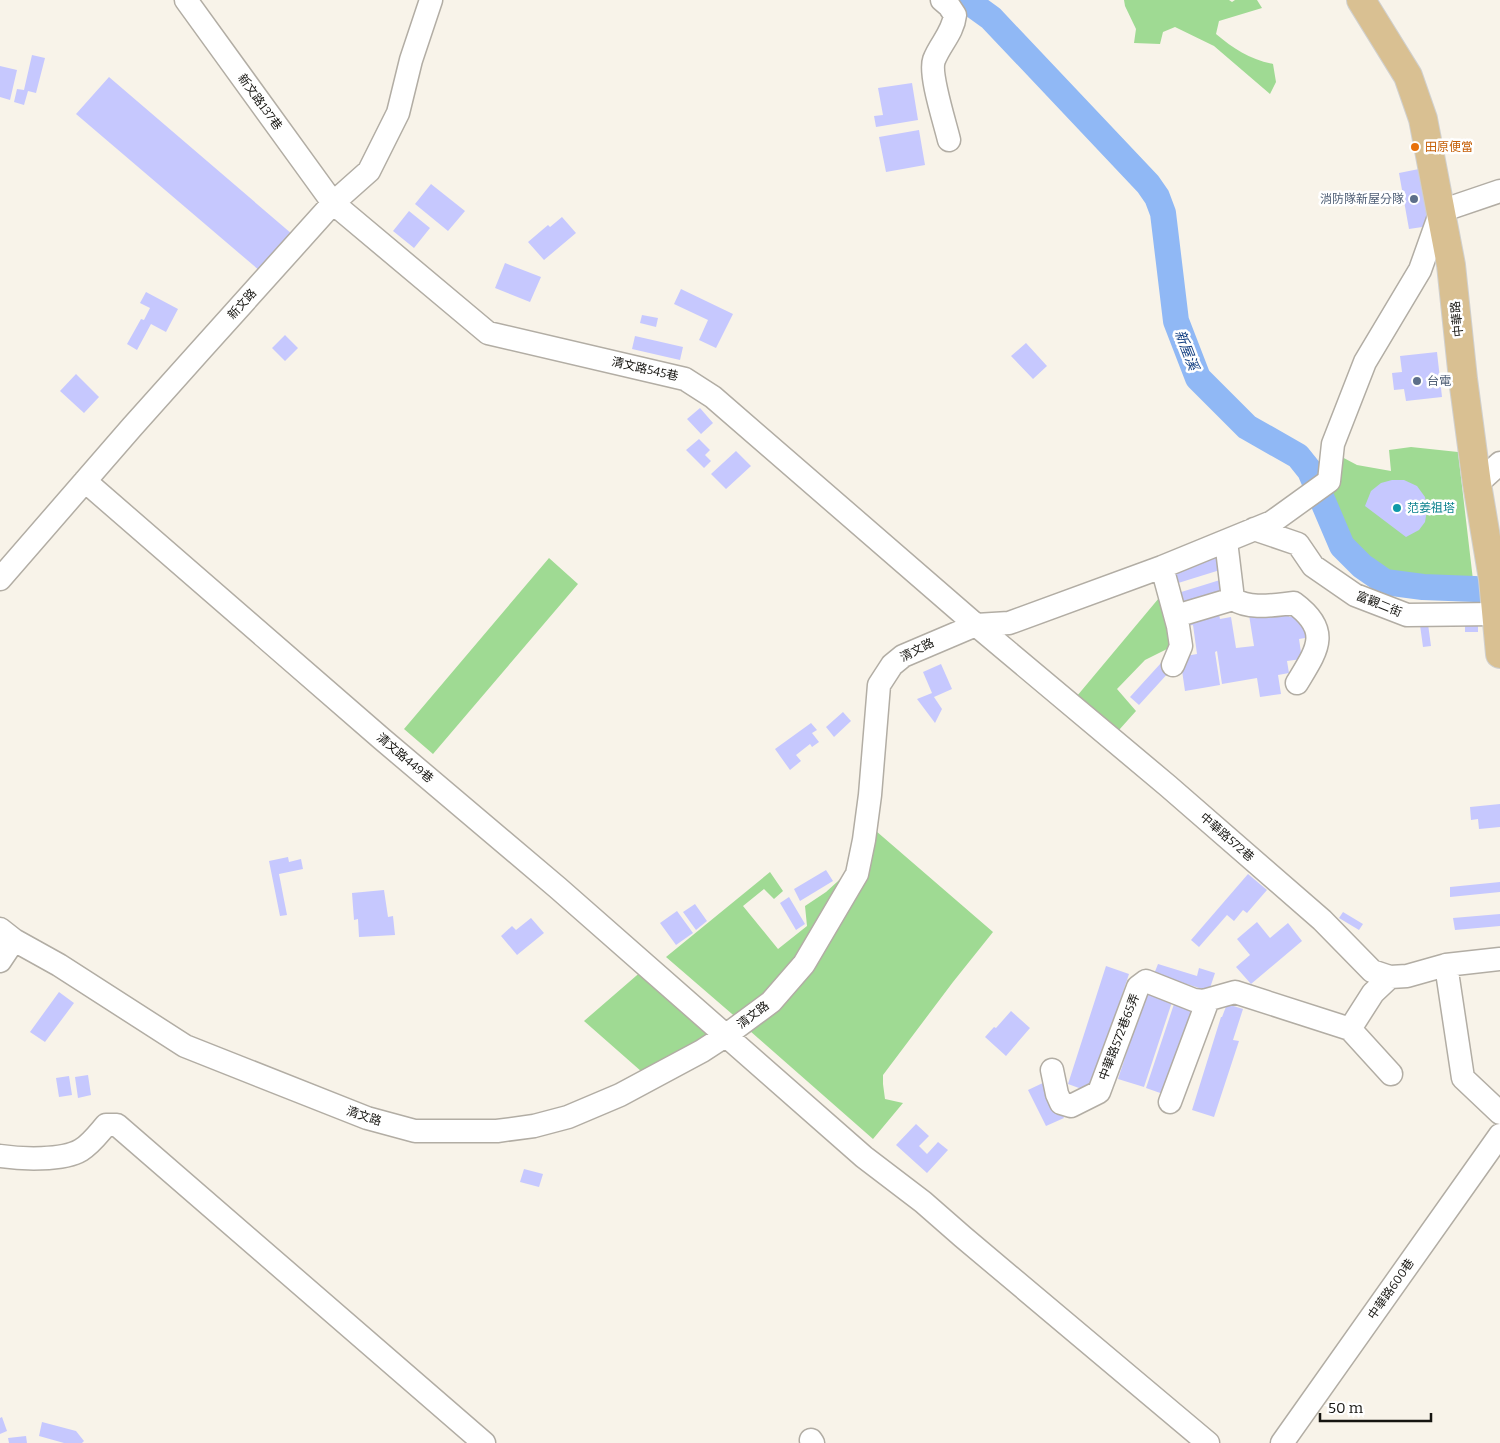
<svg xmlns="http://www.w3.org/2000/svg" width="1500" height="1443" font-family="Bitter,'Noto Sans TC',serif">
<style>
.green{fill:#9fda93}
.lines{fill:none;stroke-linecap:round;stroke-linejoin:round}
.river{stroke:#90b8f5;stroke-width:26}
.building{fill:#c6c8fe}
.minor-casing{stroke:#b2ada4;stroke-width:25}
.major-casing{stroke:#d0d0cf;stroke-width:30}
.minor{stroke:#fff;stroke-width:22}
.major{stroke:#d9c092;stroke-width:28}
.food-dot{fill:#e8710a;stroke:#fff;stroke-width:2}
.service-dot{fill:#5c6f8a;stroke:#fff;stroke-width:2}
.culture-dot{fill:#0f9aa8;stroke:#fff;stroke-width:2}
.labels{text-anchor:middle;stroke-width:5;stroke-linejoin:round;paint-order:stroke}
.street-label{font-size:12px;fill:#161511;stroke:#fff}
.food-label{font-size:12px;fill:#c56008;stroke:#fff;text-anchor:start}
.service-label{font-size:12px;fill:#4e5e75;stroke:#fff;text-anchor:end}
.culture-label{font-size:12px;fill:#0d838f;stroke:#fff;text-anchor:start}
.water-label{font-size:14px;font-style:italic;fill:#133f82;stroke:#fff}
</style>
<rect width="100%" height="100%" fill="#f8f3e9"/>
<path class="green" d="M1124,0h105l3,2 3,-2h22l5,8 -43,13 -3,13c18,15 33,25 57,30l3,18 -6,12 -56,-48 -39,-19 -12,5 -3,12 -26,-1 2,-14 -11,-23z
M1411,447l47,5 15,128 -68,1 -44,-18 -28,-47 -7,-25 14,-35 17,9 34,6 -2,-21z
M549,558l29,26 -145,170 -29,-25z
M1164,592l11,53 -30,15 -28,29 19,22 -17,19 -42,-34z
M876,831l117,101 -40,50 -70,93v9l2,15 18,4 -30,36 -123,-108z
M770,872l13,19 -9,8 -10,-10 -21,17 35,43 29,-23 -2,-20 21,-14 22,-20 -52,89 -57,59 -73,-63z
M651,963l74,64 -83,45 -58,-51z"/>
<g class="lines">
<path class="river" d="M966,0l25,18 157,166 9,13 6,16 13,108 22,57 49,49 51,29 12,15 32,75 20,20 23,16 38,5 77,3"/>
</g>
<path class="building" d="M32,55l13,3 -9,35 -8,-2 -4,14 -10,-3 3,-13 7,1z
M0,66l17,4 -7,30 -10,-3z
M109,77l183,157 -32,37 -184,-157z
M912,83l6,37 -42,7 -2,-11 9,-1 -5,-27z
M919,130l6,35 -39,7 -7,-35z
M1419,169l10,57 -20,3 -10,-56z
M431,184l34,27 -17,20 -33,-27z
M409,211l21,17 -16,20 -21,-17z
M562,217l14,16 -32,27 -16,-18 20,-17 2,2z
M505,263l36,14 -11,25 -35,-14z
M681,289l52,25 -17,34 -17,-8 9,-20 -34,-16z
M146,292l32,17 -12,23 -15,-8 -14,26 -10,-6 14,-25 3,1 6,-12 -10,-5z
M642,315l16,3 -2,9 -16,-4z
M285,335l13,13 -13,13 -13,-13z
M635,336l48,11 -3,13 -48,-11z
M1026,343l21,23 -14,13 -22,-23z
M1437,352l5,45 -36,4 -2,-12 -10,1 -2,-17 10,-1 -2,-16z
M76,374l23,23 -15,16 -24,-22z
M700,408l13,15 -12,11 -14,-15z
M699,439l11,11 -5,5 6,6 -7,7 -18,-18z
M736,451l15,15 -25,23 -15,-15z
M1392,480h12l13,6 8,11 2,13 -2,12 -6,8 -13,7 -41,-31 6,-15 10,-8z
M1217,558l3,12 -45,14 -4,-12z
M1220,580l4,13 -42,14 -4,-14z
M1288,610l1,7 12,-2 10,22 -12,2 3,20 -15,2 2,12 -11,2 3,19 -21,3 -3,-19 -35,6 -5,-33 -2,1 5,33 -35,6 -5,-34 17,-3 -4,-29 -7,1 -1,-8 34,-4 1,5 11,-2 5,31 18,-2 -5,-31z
M1428,624l3,22 -8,1 -3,-22z
M1465,625h13v7h-13z
M1161,663l9,8 -31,34 -9,-8z
M941,664l11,25 -18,8 8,12 -7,14 -18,-24 15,-6 -9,-21z
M843,712l8,9 -17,16 -8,-10z
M811,723l6,7 -5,3 7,9 -7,5 -2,-3 -14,11 5,6 -11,9 -15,-21z
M1500,804v23l-21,2 -1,-10 -7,1 -1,-13z
M288,857l1,5 12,-3 2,10 -24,5 8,41 -7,1 -11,-55z
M826,870l7,11 -33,20 -6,-12z
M1248,874l19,16 -20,23 -4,-3 -9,11 -7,-6 -28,32 -8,-7z
M1500,882v10l-50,5v-10z
M384,890l4,27 5,-1 2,19 -36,2 -1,-18 -4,1 -2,-27z
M789,897l16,27 -9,6 -16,-27z
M695,904l12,17 -11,9 -13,-18z
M677,911l16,22 -17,12 -16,-22z
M1343,912l20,12 -4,6 -20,-12z
M1500,914v12l-45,4 -2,-12z
M531,918l13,15 -27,22 -16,-19 11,-10 4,4z
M1257,922l13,16 18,-15 14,18 -51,43 -15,-17 14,-12 -13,-16z
M1158,964l39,12 2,-8 16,5 -6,18 -55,-17z
M1106,966l23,8 -39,118 -22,-8z
M1147,991l26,8 -29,88 -26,-8z
M59,992l15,11 -29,39 -15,-10z
M1175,1001l20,6 -29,88 -20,-7z
M1227,1004l16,5 -10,31 6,1 -25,76 -22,-7 29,-93h1z
M1011,1011l19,17 -24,28 -21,-19 9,-10 2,1z
M88,1075l3,20 -13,3 -3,-21z
M69,1076l3,19 -13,2 -3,-19z
M1047,1081l17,37 -18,8 -18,-36z
M916,1124l13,12 -10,10 8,8 11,-12 10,8 -21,23 -31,-28z
M524,1169l19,5 -4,13 -19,-5z
M2,1417l5,14 -7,3v-16z
M42,1422l34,9 8,10 -2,2h-18l-25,-7z
M26,1436l1,7h-18l-1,-5z"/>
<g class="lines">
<defs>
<path id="minor" d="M186,0l147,203 155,130 197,46 28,18 263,228 192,161 154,134 50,51 18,6 17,-1 39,-11 54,-6
M942,0l7,6 6,9c-2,18 -15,29 -21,45 -5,14 11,63 15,80
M85,481l297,258 176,149 306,269 59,45 40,35 245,206
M1477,484l23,-21
M1254,529l44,15 15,22 42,29 52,20 89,-1
M1226,541l7,58
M1162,567l16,59 3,20 -8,19
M0,579l132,-152 68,-76 133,-148 36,-32 29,-58 13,-53 20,-60
M1233,599c18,11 40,6 61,4 38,28 23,47 3,80
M1176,616l57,-17
M0,929l14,11 -14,21
M14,940l45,25 126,81 182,72 48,13h82l37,-5 34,-9 52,-22 82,-44 23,-15 46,-34 33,-38 53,-90 7,-34 6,-45 9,-110 13,-20 11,-9 73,-31 33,-2 153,-56 110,-45 57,-41 4,-37 32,-82 55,-92 21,-59 59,-20
M1446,965l17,113 37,35
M1350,1029l41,45
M1052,1070l5,24 4,9 10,3 28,-14 39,-105 8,-6 48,19 9,1 32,-9 115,37 23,-36 17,-16
M1170,1102l38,-102
M0,1156c21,3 63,5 81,-6 10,-6 18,-17 25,-25h11l367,318
M811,1440l2,3
M1282,1443l218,-308"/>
<path id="major" d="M1361,0l47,76 15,43 28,146 12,114 14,105 16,95 7,75"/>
</defs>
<use href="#minor" class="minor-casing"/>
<use href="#major" class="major-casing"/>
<use href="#minor" class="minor"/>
<use href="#major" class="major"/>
</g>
<circle class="food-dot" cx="1415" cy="147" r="5"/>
<g class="service-dot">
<circle cx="1414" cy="199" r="5"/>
<circle cx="1417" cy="381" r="5"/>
</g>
<circle class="culture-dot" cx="1397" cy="508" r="5"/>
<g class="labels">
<g class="street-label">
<text transform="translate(260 102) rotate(54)" y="4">新文路137巷</text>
<text transform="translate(242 304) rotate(-48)" y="4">新文路</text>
<text transform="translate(1457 319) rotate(-96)" y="4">中華路</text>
<text transform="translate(645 369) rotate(13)" y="4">清文路545巷</text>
<text transform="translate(1379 604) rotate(22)" y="4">富觀二街</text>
<text transform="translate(917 650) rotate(-27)" y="4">清文路</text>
<text transform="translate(405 758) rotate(40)" y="4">清文路449巷</text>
<text transform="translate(1227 837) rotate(41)" y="4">中華路572巷</text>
<text transform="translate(753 1015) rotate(-37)" y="4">清文路</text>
<text transform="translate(1119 1037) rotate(-69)" y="4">中華路572巷65弄</text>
<text transform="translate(364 1116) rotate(18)" y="4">清文路</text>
<text transform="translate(1391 1289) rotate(-55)" y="4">中華路600巷</text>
</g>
<g class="food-label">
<text x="1425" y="151">田原便當</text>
</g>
<g class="service-label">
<text x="1404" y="203">消防隊新屋分隊</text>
<text x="1427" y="385" text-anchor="start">台電</text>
</g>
<g class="culture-label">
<text x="1407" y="512">范姜祖塔</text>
</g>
<g class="water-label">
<text transform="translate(1187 350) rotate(69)" y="5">新屋溪</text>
</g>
</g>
<path d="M1320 1413v8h111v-8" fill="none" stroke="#161511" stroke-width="2.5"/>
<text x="1328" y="1413" font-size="15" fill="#161511" stroke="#ffffff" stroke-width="4" paint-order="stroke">50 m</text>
</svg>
